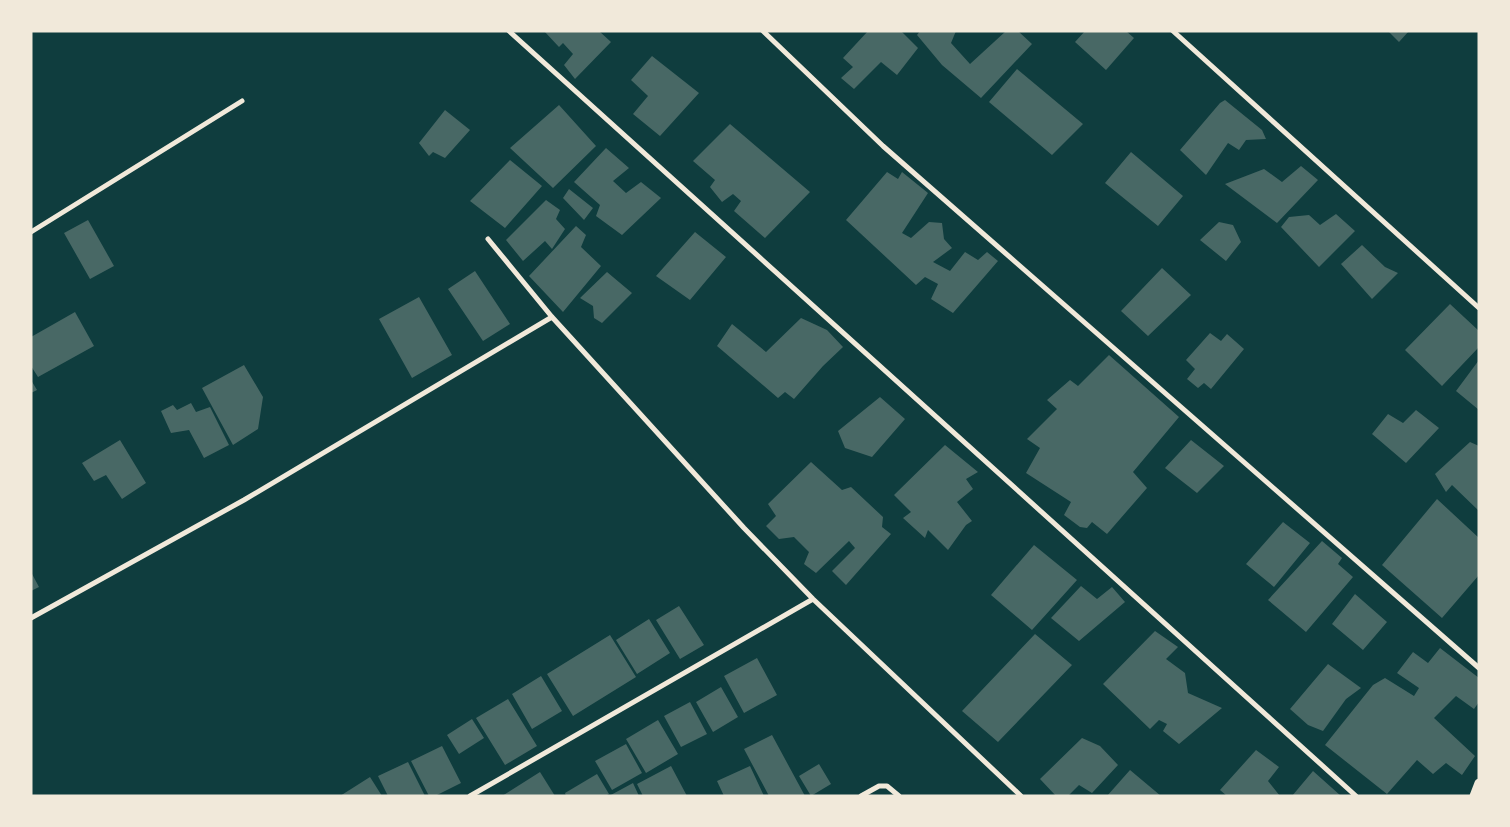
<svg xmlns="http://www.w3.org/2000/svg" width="1510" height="827" font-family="Rubik,sans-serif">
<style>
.building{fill:#486865}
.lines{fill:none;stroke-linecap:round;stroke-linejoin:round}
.minor{stroke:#f1e9da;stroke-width:5}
.tertiary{stroke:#f1e9da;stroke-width:9}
</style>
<rect width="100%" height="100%" fill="#0f3d3e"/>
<path class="building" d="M544,31h55l12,11 -36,37 -11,-14 9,-11 -10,-11 -4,4z
M868,31h33l17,17 -21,27 -16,-13 -27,27 -13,-11 12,-11 -10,-9z
M920,31h36l-5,12 19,21 36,-33h12l14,13 -51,54 -39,-33 -25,-30z
M1085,31h41l8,7 -28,32 -31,-28z
M1388,31h21l-10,11z
M652,56l47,37 -39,43 -27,-22 15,-18 -17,-16z
M1017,69l66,55 -31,31 -63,-53z
M1225,100l37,30 4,9 -20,1 -7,10 -11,-7 -22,32 -26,-25 40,-47z
M559,105l37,41 -43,42 -43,-40z
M445,110l25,20 -25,28 -12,-6 -4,4 -10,-13z
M730,124l80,68 -45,46 -31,-27 7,-10 -8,-7 -11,8 -12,-15 5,-7 -22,-19z
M606,148l23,20 -16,13 13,12 15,-11 20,16 -39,37 -26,-19 4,-11 -26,-23z
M1131,152l52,44 -25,30 -53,-43z
M510,160l32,26 -37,42 -35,-27z
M1301,166l17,14 -41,43 -52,-39 39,-15 18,13z
M887,172l11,7 4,-7 26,21 -26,40 9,5 18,-16 13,1 2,16 8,9 -19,14 17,9 15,-19 13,8 9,-8 11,9 -45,52 -22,-14 7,-15 -13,-7 -9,8 -70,-65z
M569,189l24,19 -9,12 -21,-22z
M546,200l14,10 -4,9 9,10 -13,20 -7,-8 -22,20 -17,-21z
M1336,214l19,17 -36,36 -38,-40 8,-10 20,-2 11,10z
M88,220l26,46 -24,13 -26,-46z
M1219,222l14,3 8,17 -15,19 -26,-21z
M576,226l10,9 -5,12 20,19 -38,46 -34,-36z
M695,232l31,25 -36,43 -34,-24z
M1362,245l23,22 13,6 -26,26 -31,-35z
M1162,268l29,27 -43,41 -27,-25z
M475,271l35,53 -27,17 -35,-52z
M607,272l25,21 -30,30 -8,-5 -1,-12 -13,-8z
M419,297l33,58 -40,23 -33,-59z
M1450,304l29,27v16l-37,39 -37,-36z
M75,312l19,34 -56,31 -7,-11v-29z
M801,318l26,12 16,17 -20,19 -29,33 -9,-7 -7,6 -61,-52 15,-22 34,28z
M1210,333l11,8 6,-7 17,15 -33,40 -7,-6 -6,5 -11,-9 8,-10 -9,-9z
M1109,355l70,62 -46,55 14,16 -40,46 -15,-12 -5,6 -7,-1 -16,-12 7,-13 -45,-29 14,-25 -13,-9 30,-30 -10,-9 23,-20 8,6z
M1479,360v50l-23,-19z
M244,365l19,32 -5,32 -25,16 -31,-57z
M31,380l6,10 -6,3z
M880,397l25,22 -33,38 -27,-9 -7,-17z
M191,403l5,9 14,-5 19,38 -25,13 -15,-28 -18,3 -10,-22 12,-6 4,5z
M1416,410l23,18 -33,35 -34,-29 16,-20 15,9z
M120,440l26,43 -24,16 -16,-24 -12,6 -12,-18z
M1191,440l33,26 -27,27 -32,-25z
M1470,442l9,4v65l-27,-26 -6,7 -11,-18z
M945,445l33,27 -12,7 7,10 -16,13 15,19 -6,4 -18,25 -20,-20 -3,8 -22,-20 8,-6 -17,-17z
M811,462l31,28 9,-3 32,30 -1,10 9,7 -45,51 -14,-14 23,-23 -6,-7 -33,32 -12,-9 5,-12 -15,-15 -15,2 -13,-13 10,-10 -8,-12z
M1437,499l42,39v37l-37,43 -60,-53z
M1283,522l27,21 -36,44 -28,-23z
M1322,541l20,17 -4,6 15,13 -47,55 -38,-32z
M1034,545l43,35 -45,50 -41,-35z
M31,572l8,15 -8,4z
M1081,586l16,13 15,-12 13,15 -46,39 -28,-23z
M1355,594l32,28 -24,28 -31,-26z
M679,606l25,39 -24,14 -24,-39z
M649,619l21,34 -33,21 -21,-34z
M1155,631l23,16 -12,12 19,14 3,20 34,15 -43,36 -16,-13 4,-7 -8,-4 -9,9 -47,-45z
M1035,634l37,31 -74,77 -36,-31z
M610,635l26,42 -63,39 -26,-42z
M1440,648l39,30v24l-5,7 -18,-13 -22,22 41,38 -13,19 -16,-12 -13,11 -16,-14 -30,34 -62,-49 48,-60 12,-7 29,18 5,-8 -22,-15 16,-21 15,11z
M757,658l20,37 -33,18 -20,-37z
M1328,664l33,24 -15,11 -23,32 -15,-6 -18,-16z
M541,676l21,35 -30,18 -20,-35z
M721,687l17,30 -25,15 -17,-30z
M508,699l29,47 -32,19 -29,-47z
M690,702l17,32 -26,13 -17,-31z
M472,719l12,19 -25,16 -12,-19z
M658,720l20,34 -32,19 -20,-34z
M772,735l33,61h-36l-25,-47z
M1082,738l18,8 18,19 -26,28 -13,-8 -11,11h-12l-16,-17z
M626,744l16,29 -30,17 -17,-29z
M442,746l19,37 -26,13h-6l-18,-35z
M1256,750l23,17 -11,14 12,15h-53l-7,-6z
M408,762l17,34h-37l-10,-20z
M819,764l12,20 -20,12 -12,-20z
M671,766l16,30h-44l-6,-12z
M750,766l14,30h-40l-7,-15z
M1130,770l31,26h-54z
M1313,771l28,25h-49z
M540,772l15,24h-53z
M597,774l12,20 -4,2h-39l-1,-3z
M370,777l12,19h-42z
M633,783l6,13h-30z"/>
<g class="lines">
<path class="minor" d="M509,31l847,765
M763,31l120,115 596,522
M1173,31l306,277
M31,232l211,-131
M488,239l64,78 192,211 69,71 208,197
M31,618l213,-118 308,-183
M470,796l343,-197
M861,796l18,-10h8l12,10"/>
<path class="tertiary" d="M1474,796l5,-13"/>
</g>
<rect width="1510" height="827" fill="none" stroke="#f1e9da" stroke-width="65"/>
</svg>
